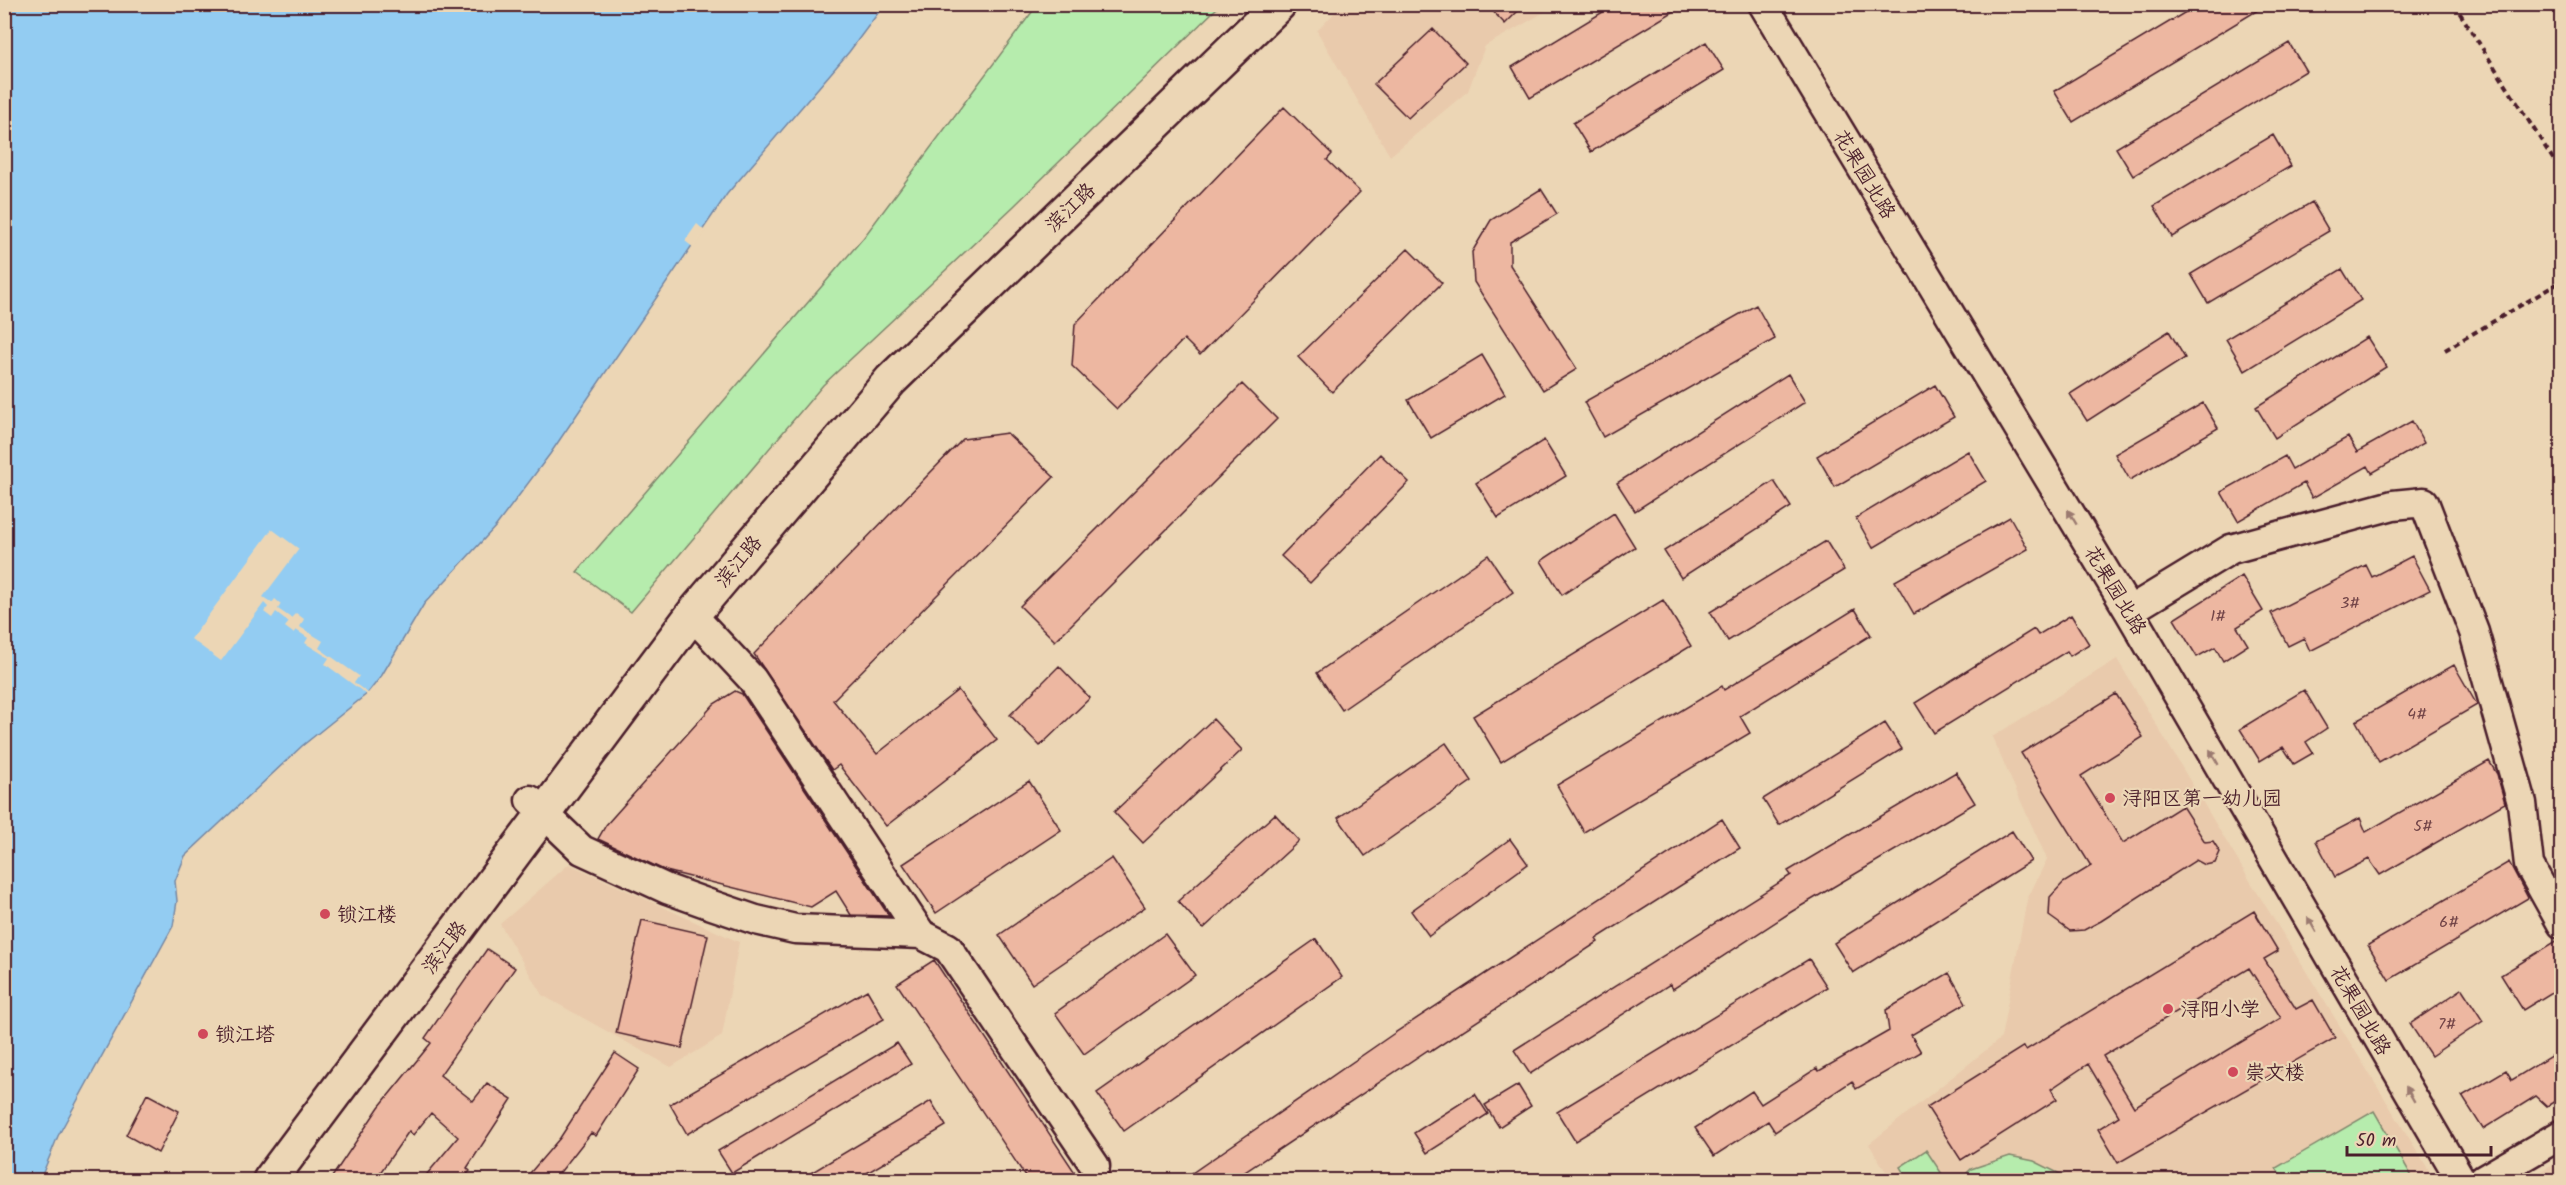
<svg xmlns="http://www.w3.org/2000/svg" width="2566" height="1185" font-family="Kalam,'LXGW WenKai TC',sans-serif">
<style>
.built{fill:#e9caac}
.green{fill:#b6ecad;stroke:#80866c;stroke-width:1.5}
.water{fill:#93ccf2;stroke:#7687a2;stroke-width:1.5}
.pier{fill:#ecd6b5}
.building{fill:#edb7a1;stroke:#4a1f2b;stroke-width:1.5;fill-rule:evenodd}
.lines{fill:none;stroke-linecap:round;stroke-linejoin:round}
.minor-casing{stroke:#4a1f2b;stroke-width:33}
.major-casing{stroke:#4a1f2b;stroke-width:38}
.path{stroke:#4a1f2b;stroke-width:4;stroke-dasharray:6 4.5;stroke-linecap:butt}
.minor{stroke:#ecd6b5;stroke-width:28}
.major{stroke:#ecd6b5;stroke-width:33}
.oneway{fill:#9b7a70}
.poi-dot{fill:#d1495b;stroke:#ecd6b5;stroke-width:2}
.labels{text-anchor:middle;stroke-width:4.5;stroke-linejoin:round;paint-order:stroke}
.number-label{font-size:16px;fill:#734548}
.street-label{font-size:20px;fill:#4a1f2b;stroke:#ecd6b5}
.poi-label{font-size:20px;fill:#4a1f2b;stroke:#ecd6b5;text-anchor:start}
</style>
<rect width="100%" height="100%" fill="#ecd6b5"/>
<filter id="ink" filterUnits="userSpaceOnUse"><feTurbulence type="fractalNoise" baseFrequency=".0167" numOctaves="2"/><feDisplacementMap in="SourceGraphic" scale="12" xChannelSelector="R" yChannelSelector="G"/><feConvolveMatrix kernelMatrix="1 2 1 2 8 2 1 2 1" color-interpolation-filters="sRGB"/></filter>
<g filter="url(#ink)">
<path class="built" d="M1342,5h215l-72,41 -17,45 -78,65 -73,-125z
M2117,659l127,212 191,309h-544l-22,-36 132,-106 26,-138 20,-41 -55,-122z
M569,864l170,78 -17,94 -51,31 -129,-72 -42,-71z
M2561,1159v21h-35z"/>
<path class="green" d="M1038,4l182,1 -207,202 -190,178 -192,227 -54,-40 287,-335z
M2374,1111l40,69h-130l-8,-12z
M1926,1150l20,30h-38l-8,-13z
M2010,1156l24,5 38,19h-112l11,-11z"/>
<path class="water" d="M5,5h879l-35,47 -122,142 -177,260 -54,72 -72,78 -42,71 -14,18 -66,53 -117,110 -10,25 2,20 -4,25 -115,210 -18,44h-35z"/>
<path class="pier" d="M697,224l8,7 -11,17 -9,-7z
M272,529l27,20 -36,48 9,6 3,-4 6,5 -3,5 13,9 5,-5 8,6 -4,8 23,14 -4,7 40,28 -5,7 14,10 5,-6 2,2 -8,10 -1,-5 -41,-30 4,-6 -24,-15 3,-5 -12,-8 -3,3 -8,-6 4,-5 -13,-10 -4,6 -8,-6 4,-5 -4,-4 -43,58 -30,-22z"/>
<path class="building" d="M1486,4h39l-20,20z
M1616,4h70l-156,94 -18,-31z
M2199,4h69l-195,118 -19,-31z
M1433,29l33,34 -58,55 -34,-34z
M1706,42l18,28 -133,82 -18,-29z
M2289,43l17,28 -173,105 -17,-28z
M1284,107l48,47 -5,6 33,32 -160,163 -16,-16 -67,70 -45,-43 3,-42z
M2273,135l18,31 -119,71 -18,-31z
M1541,189l16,25 -47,28v23l67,104 -34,21 -69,-108 -2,-30 19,-32z
M2312,202l17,29 -121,72 -17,-29z
M1408,249l34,34 -110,109 -34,-35z
M2342,269l19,31 -116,71 -19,-32z
M1756,305l19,34 -172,98 -19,-35z
M2169,331l16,27 -98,63 -17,-27z
M2367,337l19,30 -111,71 -19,-31z
M1482,355l23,39 -74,44 -23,-38z
M1788,374l17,28 -170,109 -18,-28z
M1242,384l35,35 -222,222 -35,-35z
M1935,385l19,32 -119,70 -18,-31z
M2203,403l15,25 -88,52 -15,-26z
M2412,421l12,22 -52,30 -4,-7 -56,32 -8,-15 -66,38 -17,-29 64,-36 7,13 56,-32 9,15z
M1007,433l47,44 -221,223 44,54 81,-64 39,50 -111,86 -47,-61 -7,5 -78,-116 209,-215z
M1544,440l22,36 -68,42 -22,-35z
M1968,451l18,30 -113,67 -17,-30z
M1380,454l29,28 -99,101 -29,-27z
M1774,481l17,26 -110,71 -17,-27z
M1614,513l21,34 -73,48 -21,-34z
M2010,517l18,32 -114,65 -19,-33z
M1826,541l18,29 -116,71 -18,-29z
M1488,555l25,37 -171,118 -25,-37z
M2412,556l18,34 -120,61 -6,-13 -16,8 -17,-33 95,-48 6,12z
M2242,576l21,35 -26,16 11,18 -25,16 -8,-14 -18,10 -23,-38z
M1663,600l28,46 -190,116 -28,-46z
M1855,609l16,26 -131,81 10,17 -166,99 -27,-47 165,-99 2,4z
M2071,615l18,29 -19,12 -3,-5 -133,82 -19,-30 119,-74 4,6z
M2454,665l23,40 -98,57 -23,-41z
M1059,666l31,32 -50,48 -30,-31z
M2304,690l23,38 -21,14 7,11 -19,11 -11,-17 -23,14 -20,-32z
M735,691l7,3 147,222 -38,-1 -15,-24 -25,16 -145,-36 -68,-32 8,-14 108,-121z
M2116,694l27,43 -62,39 42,67 59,-37 23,36 8,-1 7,11 -5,11 -10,2 -9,-5 -95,61 -17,9 -14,1 -21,-15 1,-19 13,-14 28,-17 -70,-113z
M1213,719l29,31 -99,93 -29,-31z
M1885,723l17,26 -123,76 -16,-26z
M1446,743l26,38 -107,75 -27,-38z
M2489,761l8,13 8,29 -125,72 -11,-16 -34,18 -19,-36 44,-23 6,14z
M1956,772l19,31 -184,109 -118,77 -3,-5 -140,90 -16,-24 277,-175 -3,-4z
M1029,781l32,49 -125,83 -33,-49z
M1275,814l24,27 -96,88 -25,-28z
M1722,819l18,29 -144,91 2,3 -168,110 -2,-2 -186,124 5,6h-65l214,-148z
M2012,831l19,30 -178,112 -19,-30z
M1510,839l18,25 -99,72 -18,-25z
M1112,858l33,49 -113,77 -33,-49z
M2509,862l19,36 -139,82 -21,-35z
M2254,911l24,40 -14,8 32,50 17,-9 22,38 -217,125 -20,-34 21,-13 -31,-52 -37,25 6,10 -96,61 -34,-53 97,-61 2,4zM2249,968l32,50 -147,89 -31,-51z
M642,920l66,15 -26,113 -66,-15z
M1165,934l30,41 -111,79 -29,-41z
M1316,939l26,38 -218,154 -27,-38z
M2558,940h4v46l-39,24 -22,-35z
M487,949l28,19 -75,107 33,26 14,-18 25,16 -45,69 3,3 -8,9h-40l36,-43 -27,-24 -18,22 -4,-4 -34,49h-45l49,-73 52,-64 -6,-5z
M1809,959l18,28 -252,154 -18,-29z
M934,960l146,220h-52l-131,-196z
M1949,973l17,30 -55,32 10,17 -65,37 -4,-8 -77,51 -7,-11 -54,35 -19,-28 57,-37 9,13 56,-36 2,3 70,-40 -3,-21z
M2462,989l21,32 -52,35 -21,-32z
M867,990l17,29 -197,115 -17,-30z
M897,1043l14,21 -179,109 -14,-22z
M2562,1049v48l-15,9 -11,-10 -53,33 -21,-33 44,-26 6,10z
M615,1053l24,16 -43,67 -5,-3 -37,47h-30l36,-42z
M1518,1085l13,21 -32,21 -14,-22z
M147,1094l32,17 -21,42 -32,-18z
M1475,1094l13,20 -61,39 -13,-20z
M931,1101l15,25 -91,54h-56z"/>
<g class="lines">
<defs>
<path id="minor" d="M1763,4l366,607 332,569
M2129,611l102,-62 162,-44 31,-3 50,130 48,171 7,62 33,59
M692,615l60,64 169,255
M530,800l52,50 85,39 39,14 50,17 39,9 126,5 27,14 147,218
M2483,1180l79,-46"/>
<path id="major" d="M270,1180l422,-565 199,-235 388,-376"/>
</defs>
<use href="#minor" class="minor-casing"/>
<use href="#major" class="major-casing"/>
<path class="path" d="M2454,4l108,169
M2445,350l117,-69"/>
<use href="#minor" class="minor"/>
<use href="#major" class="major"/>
</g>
<defs><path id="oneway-solid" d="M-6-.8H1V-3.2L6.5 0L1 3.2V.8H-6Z" transform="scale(1.5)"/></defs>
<g class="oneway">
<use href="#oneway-solid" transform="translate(2072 517) rotate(-121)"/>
<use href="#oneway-solid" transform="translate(2214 757) rotate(-120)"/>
<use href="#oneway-solid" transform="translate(2312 925) rotate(-120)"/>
<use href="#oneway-solid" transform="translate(2410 1094) rotate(-120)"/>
</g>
</g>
<g class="poi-dot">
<circle cx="2110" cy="798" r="6"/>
<circle cx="325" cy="914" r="6"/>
<circle cx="2168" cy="1009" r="6"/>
<circle cx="203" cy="1034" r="6"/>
<circle cx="2233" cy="1072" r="6"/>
</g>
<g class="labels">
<g class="number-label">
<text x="2350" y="608">3#</text>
<text x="2218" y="621">1#</text>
<text x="2417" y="719">4#</text>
<text x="2423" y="831">5#</text>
<text x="2449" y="927">6#</text>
<text x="2447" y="1029">7#</text>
</g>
<g class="street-label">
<text transform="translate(1865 174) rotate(59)" y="7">花果园北路</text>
<text transform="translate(1070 207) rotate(-44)" y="7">滨江路</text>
<text transform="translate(738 561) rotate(-50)" y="7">滨江路</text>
<text transform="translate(2116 590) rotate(59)" y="7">花果园北路</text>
<text transform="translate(444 947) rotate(-53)" y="7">滨江路</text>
<text transform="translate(2361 1010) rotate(60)" y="7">花果园北路</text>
</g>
<g class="poi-label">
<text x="2122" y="805">浔阳区第一幼儿园</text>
<text x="337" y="921">锁江楼</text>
<text x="2180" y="1016">浔阳小学</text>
<text x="215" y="1041">锁江塔</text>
<text x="2245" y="1079">崇文楼</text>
</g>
</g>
<rect width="2566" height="1185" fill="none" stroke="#ecd6b5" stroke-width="24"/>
<rect x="12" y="12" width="2542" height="1161" fill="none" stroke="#4a1f2b" stroke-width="2" filter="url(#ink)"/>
<path d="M2347 1146v9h144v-9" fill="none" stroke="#4a1f2b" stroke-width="3"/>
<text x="2356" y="1146" font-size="18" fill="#4a1f2b" stroke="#ecd6b5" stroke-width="4.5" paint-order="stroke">50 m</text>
</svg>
